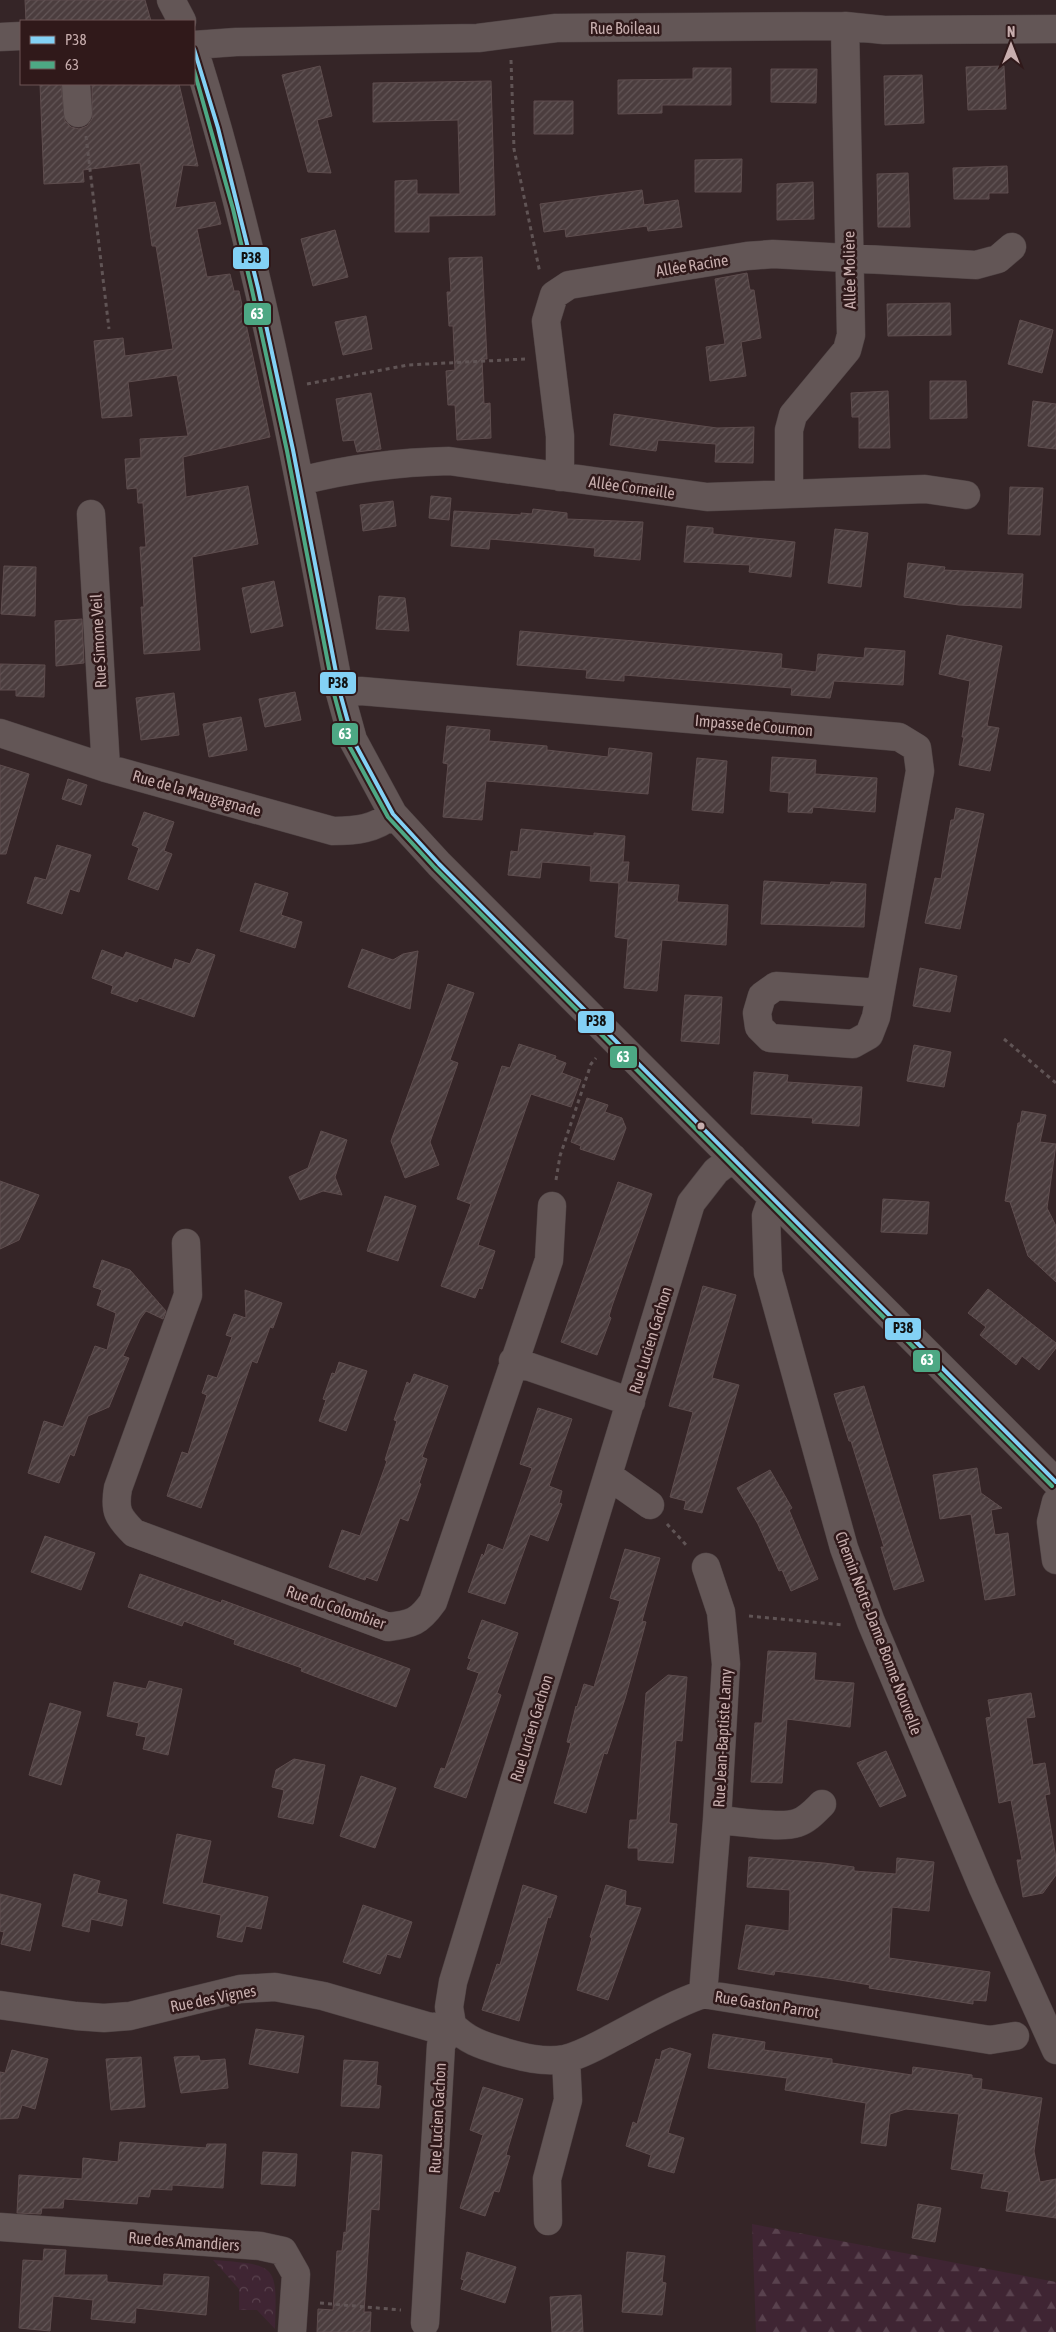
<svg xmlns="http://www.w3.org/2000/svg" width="1056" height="2332" font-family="'Asap Condensed',sans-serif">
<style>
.forest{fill:url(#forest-firs)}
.park{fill:url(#park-crowns)}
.building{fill:url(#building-hatch);stroke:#5e4d4e}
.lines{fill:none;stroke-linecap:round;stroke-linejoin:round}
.minor-casing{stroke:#4e4243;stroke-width:29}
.path{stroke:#605455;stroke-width:3;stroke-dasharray:4 4;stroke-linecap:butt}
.minor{stroke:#635656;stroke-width:28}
.bus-1-casing{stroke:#30191a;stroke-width:8}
.bus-2-casing{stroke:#30191a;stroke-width:8}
.bus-1{stroke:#83d1f5;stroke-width:4}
.bus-2{stroke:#4da884;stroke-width:4}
.bus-dot{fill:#c8aeae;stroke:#30191a;stroke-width:2}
.labels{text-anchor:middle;stroke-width:5;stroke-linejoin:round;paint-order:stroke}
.street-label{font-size:16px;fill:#c8aeae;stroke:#30191a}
.line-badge{stroke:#30191a;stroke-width:2}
.badge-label{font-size:14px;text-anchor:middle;font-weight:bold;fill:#fff}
.pale-badge-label{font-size:14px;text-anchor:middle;font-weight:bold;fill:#111}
</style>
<defs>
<pattern id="forest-firs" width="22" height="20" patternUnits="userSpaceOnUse" patternTransform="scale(1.25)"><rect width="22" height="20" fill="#3f2533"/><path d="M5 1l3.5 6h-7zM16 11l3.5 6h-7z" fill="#59424e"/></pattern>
<pattern id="park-crowns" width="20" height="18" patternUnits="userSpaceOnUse" patternTransform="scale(1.25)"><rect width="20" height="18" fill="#3f2533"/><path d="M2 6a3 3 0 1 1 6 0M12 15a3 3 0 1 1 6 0" fill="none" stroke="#59424e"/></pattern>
<pattern id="building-hatch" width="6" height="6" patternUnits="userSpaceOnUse" patternTransform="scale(1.25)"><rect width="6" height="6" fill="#4b3d3e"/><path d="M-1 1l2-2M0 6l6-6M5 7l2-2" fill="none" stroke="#635657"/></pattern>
</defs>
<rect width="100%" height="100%" fill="#352527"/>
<path class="forest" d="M752,2224l304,58v50h-300z"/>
<path class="park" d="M213,2260c65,5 64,4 62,69l-18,-19h-18v-21z"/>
<path class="building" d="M25,0h120l6,21h-125z
M320,66l12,50 -15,4 14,53 -23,-1 -26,-97z
M1004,66l2,43 -38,1 -2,-43z
M693,68h38v37h-69v8l-44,1v-34l75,-1z
M771,69h46l-1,34 -45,-1z
M922,75l2,48 -39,2 -1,-49z
M491,81l4,134 -66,1v16h-34v-51l22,-1v14h43l-2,-74 -85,2v-39z
M40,84h21l4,37 6,6 8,2 8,-3 5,-7v-35h87l19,82 -15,-1 -8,43 40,-6 6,22 -24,5 10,48 23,-3 4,17h5l31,146 -87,20 3,40 62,-11 10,58 -66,13 8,93 -56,4 -3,-47h3l-4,-60h6l-3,-44h-5l-1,-15 -10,1 -2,-30 16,-1 -1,-19 48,-3 -11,-61 -49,7 4,34 -30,2 -8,-77 29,-3 2,18 48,-7 -17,-103h-4l-12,-83 -57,7 1,12 -40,2z
M534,101h39v33h-39z
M742,159l-1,33h-46v-32z
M1007,166l1,27h-19v6h-35l-1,-31z
M908,173l2,54h-32l-1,-53z
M813,182l1,37 -37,1v-36z
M642,190l2,15 34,-5 4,27 -34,4 -1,-5 -81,11 -1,-8 -21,3 -4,-28z
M335,230l13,47 -35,9 -12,-47z
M482,257l5,102h-5l2,45 6,-1 1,35 -34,2 -2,-35h-7l-2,-34 9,-1 -2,-44h-4l-2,-34h4l-2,-34z
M747,273l3,17h4l7,48 -20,4 5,34 -36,5 -4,-34 19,-3 -10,-65z
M950,303l1,32 -63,1 -1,-32z
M366,316l6,33 -29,6 -8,-33z
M1020,320l33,10 -11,43 -34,-9z
M930,381h36l1,37 -37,1z
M888,391l2,57h-31v-31h-7l-1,-24z
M371,393l10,56 -24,3 -3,-12 -11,1 -7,-42z
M1033,401l23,3v45l-28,-3z
M614,414l103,14 37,-1 -1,36 -38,-1 1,-18 -58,-4 -2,11 -46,-6z
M1010,487l33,1 -3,47 -32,-1z
M431,496l20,2 -2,22 -20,-2z
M393,501l3,25 -33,5 -3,-26z
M533,509l34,4v6l76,3 -3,38 -46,-4 1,-8 -105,-9 -1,10 -38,-3 3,-35 67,4v-2l11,1z
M687,526l26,2v6l82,8 -4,35 -42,-5 1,-7 -66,-3z
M835,529l33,4 -7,54 -33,-4z
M908,563l37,4 -1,3 79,4 -2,34 -62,-3 -55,-8z
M4,566l32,1 -1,49 -34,-2z
M274,581l9,45 -32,7 -9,-45z
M379,596l26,2 4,33 -33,-2z
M82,619l2,44 -28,3 -1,-45z
M520,631l262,23 -1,14 35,4 2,-18 46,4 1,-10 40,3 -2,34 -69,-4 -4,17 -39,-3 1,-7 -168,-13v6l-38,-3 1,-8 -70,-5z
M947,635l55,11 -15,80 12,2 -9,43 -31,-6 5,-28h-2l8,-56 -31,-7z
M0,664l45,1 -1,32 -28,-1v-6h-16z
M295,692l6,28 -36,7 -6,-28z
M174,693l5,42 -38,5 -5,-42z
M241,717l6,33 -38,7 -6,-33z
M447,726l43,4 -1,11 58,5v4l61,7 1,-9 43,5 -4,41 -162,-13 -4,39 -39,-3 5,-53 -5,-1z
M772,757l44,3 -1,14 62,4 -2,34 -62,-5 -1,6 -24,-1 1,-19 -19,-2z
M697,758l30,3 -4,52 -31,-3z
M0,765l29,9 -23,80h-6z
M68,779l19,6 -6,20 -19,-6z
M956,808l28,6 -24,115 -35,-6 10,-45 6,1 10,-59h3z
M144,812l30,10 -10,29 8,3 -14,36 -30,-11 11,-31 -7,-3z
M521,829l73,7v-3l31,3 -2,26h6l-2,20 52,3 -2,17 51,3 -2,40 -64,-5 -5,51 -33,-3 4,-49 -13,-2 4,-54 -29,-2 1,-15 -49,-4 -2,16 -32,-3 3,-24 7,1z
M57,845l34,10 -12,37 -9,-3 -8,25 -35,-11 8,-26 11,3z
M764,881l66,4 1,-3 35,2 -2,43 -103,-3z
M255,883l33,10 -7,22 21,7 -7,26 -55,-17z
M197,949l18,6 -21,62 -55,-19 -2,4 -26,-9 2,-7 -21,-8 10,-28 21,8 3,-6 46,17 3,-10 15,5z
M362,949l31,11 10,-6 15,-3 -8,58 -62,-22z
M920,968l37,8 -7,36 -37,-6z
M448,984l26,9 -24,67 8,3 -28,79 9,23 -34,13 -14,-37z
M685,995l37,2 -3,47 -38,-3z
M519,1044l37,12 -1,3 11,4 -4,10 19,7 -10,27 -40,-13 -53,151 17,6 -13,38 -3,-1 -4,10 -34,-12 30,-82 -14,-5 45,-133 8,2z
M914,1045l37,7 -7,35 -37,-6z
M754,1072l34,3 -1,7 75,5 -3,39 -47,-3 1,-5 -62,-4z
M587,1098l21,7 -3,7 17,6 4,10 -12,32 -34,-11 1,-3 -10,-4z
M1022,1111l24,4 -6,27 16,2 -9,64 9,18v56l-28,-26 -18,-54 -5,-1 13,-78h2z
M321,1131l26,9 -12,37 7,18 -19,-4 -23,9 -11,-23 19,-9z
M0,1181l39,14 -20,45 -19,9z
M618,1182l34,12 -40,112 -3,10 2,2 -14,37 -36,-13z
M385,1196l31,10 -18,55 -31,-10z
M883,1199l46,3 -2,32 -46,-2z
M102,1260l28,10 36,41 -3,8 -17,-8 -6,8 -17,37 6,2 -20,49 -21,9 -14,40 -4,-2 -11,29 -31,-10 16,-52 19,6 32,-81 12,4 9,-37 -19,-8 5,-15 -9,-3z
M703,1286l33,9 -24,83 27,7 -37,128 -18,-4 2,-8 -16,-4 23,-85 -24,-6z
M988,1289l68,54v5l-17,22 -17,-14 -6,9 -36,-30 6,-8 -18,-14z
M245,1290l37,13 -9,25 -3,-1 -13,36 -5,-2 -51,147 -34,-12 15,-44 6,2 19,-59 -5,-2 6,-18 9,3 15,-41 -6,-2 8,-21 12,4z
M339,1362l28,9 -21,60 -27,-10 7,-21 -3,-1 9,-26 3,1z
M414,1374l34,12 -26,71 5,2 -8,24 2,1 -13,37 -8,-3 -23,63 -11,-4 -1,3 -36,-13 13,-37 18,6 27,-75 -2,-1 12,-39 -3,-1 13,-38 3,2z
M864,1386l60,195 -30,9 -13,-43h3l-33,-106h-2l-15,-47z
M538,1408l34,11 -23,67 13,5 -3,12 3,1 -14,37 -18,-7 -25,70 -37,-12 14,-38 2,2 4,-12 15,6 29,-82 -12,-4z
M977,1468l4,25 21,15 -11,2 4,25 13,-2 7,62 -30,5 -14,-86 -31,5 -7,-44z
M770,1470l22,38 -3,2 29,69 -27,12 -9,-21 -3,1 -21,-47 -21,-36z
M45,1536l50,17 -14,37 -50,-18z
M625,1549l35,9 -18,63 4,1 -21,77 -18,55 -3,-1 -18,60 -32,-10 17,-60 -4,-1 9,-36 1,1 7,-23 10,3 26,-86 -10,-3z
M140,1574l81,29 1,-3 188,69 -14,38 -95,-36 1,-3 -68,-24 1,-4 -51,-19 -2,5 -54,-19z
M482,1620l36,13 -21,60 4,2 -35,103 -32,-11 7,-19 4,1 34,-96 -12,-4 4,-10 -3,-1z
M768,1651l48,2 -2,27 40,3 -4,44 -63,-8 -5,64 -31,-1 4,-59h7z
M668,1675l19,2 -5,64 -6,-1 -7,83 8,1 -4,39 -35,-3v-12h-10l2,-28h7l9,-127z
M149,1681l33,8 -14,66 -25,-6 3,-12 -10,-2 3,-12 -32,-7 7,-34 32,7z
M1031,1693l4,24 -9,1 7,47 12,-2 5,31 -5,1 11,63v17l-13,18 -20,4 -6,-37h5l-11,-60 -12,3 -13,-85 5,-1 -3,-17z
M50,1703l31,9 -20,73 -32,-10z
M886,1751l20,45 -26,11 -23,-44z
M294,1759l31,6 -12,59 -35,-7 6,-27 -12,-3 4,-17z
M361,1776l35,12 -21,60 -35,-12z
M177,1834l34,7 -9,42 66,14 -7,32 -15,-3 -4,16 -25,-5 4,-22 -58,-12z
M749,1857l75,6 30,4v4l42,3 1,-16 37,4 -5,49 -37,-4 -3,51 101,14 -4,29 -13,-1v4l-104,-16 1,-3 -36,-6 -59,-8 -1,4 -36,-6 8,-44 43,6 1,-41 -43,-3z
M74,1874l26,7 -3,12 30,7 -5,26 -31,-7 -2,13 -27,-6z
M523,1885l34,11 -7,22 -2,-1 -29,104 -37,-11 15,-46 3,1z
M606,1885l20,6 -1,14 16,3 -33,92 -31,-10 15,-52 -2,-1z
M0,1894l41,10 -11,47 -29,-7 3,-12 -4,-1z
M363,1905l49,17 -12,36 -13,-4 -7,20 -37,-12z
M256,2029l48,7 -6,37 -49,-9z
M713,2034l52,8 -1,8 68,9v4l80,12 1,-8 59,8v3l10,1 -1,10 61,9 -8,53 6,31 16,-3v39l-50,-7 3,-19 -28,-4 3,-14 -33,-5 8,-55 -53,-5 -16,5 -4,32 -25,-3 5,-40 -81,-13 2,-12 -79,-10z
M670,2048l21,6 -23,79 16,5 -10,35 -26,-7 3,-11 -25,-9 7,-24 4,2 19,-65 4,1 2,-9z
M12,2050l36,9 -13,50 -13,-4 -4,13 -18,1v-47l5,1z
M199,2056l1,5 25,-2 3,29 -47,5 -7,-36z
M141,2057l4,50 -34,3 -5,-51z
M344,2060l34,2 -2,23 5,1 -2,22 -38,-2z
M483,2087l40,12 -17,56 4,1 -11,36 -5,-1 -9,25 -25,-8 23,-73 -13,-5z
M120,2142l86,6 1,-4h19l-3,44 -51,-3v5l-21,-1 -2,8 -11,-1 -1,8 -73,-5 -1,9h-21l-1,6 -24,-1 2,-38 63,4 1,-21 35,4z
M263,2152l34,2 -2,32 -34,-2z
M352,2152l30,3 -3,55 -8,-1 -7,103h7l-1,20h-53l1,-23 15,1 4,-59h5l2,-19 2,1z
M918,2204l23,4 -6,34 -23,-4z
M44,2249l22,1 -2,25h43v7l56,4 1,-12 45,3 -3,38 -70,-7 -1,15 -44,-4 2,-19 -40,-4 -3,35 -31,-3 4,-68 20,1z
M467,2252l49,15 -11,36 -44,-14 3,-9 -3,-1z
M627,2252l38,4 -3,26 4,1 -4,32 -40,-3z
M581,2295l2,37h-31l-2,-35z"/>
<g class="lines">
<defs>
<path id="minor" d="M171,0l11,21
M0,37l21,-1
M194,45l42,-3 242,-4 78,-10 289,-2 39,4 172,-1
M194,49c66,210 105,428 146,644l13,47 40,74 46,50 617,618
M76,84l2,29
M560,477v-41l-14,-115 8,-26 15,-10 178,-29 26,-2 203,11 22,-6 14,-12
M300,481c48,-12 99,-19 149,-20l258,36 218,-8 41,6
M789,493v-63l4,-15 54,-65 4,-15 -6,-309
M91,514l15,254
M340,693l21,-2 538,46 18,11 3,23 -44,246 -7,18 -16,9 -83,-6 -11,-11 -2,-14 5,-17 14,-10 104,7
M0,733l106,35 227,63c23,0 42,-2 60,-17
M772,1199l-6,17 2,57 76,275 27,74 112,266 73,162
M186,1243l2,52 -70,193c-4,23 0,29 16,45l254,94c24,-3 31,-5 45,-25l116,-342 3,-54
M513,1361l118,41
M609,1476l41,29
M1056,1502l-5,20 5,38
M717,1820c20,1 63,9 80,3 10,-3 18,-12 25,-19
M703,1994l14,-174 9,-156 -5,-52 -15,-45
M0,2005l76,11 28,2 26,-2 110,-27 35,-2 48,9 107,31 22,-2c14,15 29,20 49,26 20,6 43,12 64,8 17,-4 34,-14 49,-22 29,-15 57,-32 89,-43l287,46 25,-4
M548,2221l-1,-42 21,-79 -2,-41
M0,2227l260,19 23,5 13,23 -4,58
M425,2323l16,-278 11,-20 -3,-18 4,-25 238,-779 25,-32 17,-13"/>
</defs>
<use href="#minor" class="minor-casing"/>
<path class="path" d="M511,60l3,89 26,124
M86,136l23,193
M307,384l101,-19 117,-6
M1004,1039l52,44
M556,1180l4,-24 31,-92 5,-6
M667,1524l21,23
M749,1616l95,9
M320,2303l81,7"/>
<use href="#minor" class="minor"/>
<defs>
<path id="bus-1" d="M194,49l24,79 40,160 35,162 47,243 13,47 40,74 46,50 617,618"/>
<path id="bus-2" d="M194,70l39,139 19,81 35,161 47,243 13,48 41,75 47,51 617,618"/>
</defs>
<use href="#bus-1" class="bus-1-casing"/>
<use href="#bus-2" class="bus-2-casing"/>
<use href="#bus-1" class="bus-1"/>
<use href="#bus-2" class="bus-2"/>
</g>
<circle class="bus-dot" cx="701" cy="1126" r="4.5"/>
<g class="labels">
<g class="street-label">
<text x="625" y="34">Rue Boileau</text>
<text transform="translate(692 265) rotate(-9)" y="6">Allée Racine</text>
<text transform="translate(849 270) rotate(-91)" y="6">Allée Molière</text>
<text transform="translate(632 487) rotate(8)" y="6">Allée Corneille</text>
<text transform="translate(98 641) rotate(-93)" y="6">Rue Simone Veil</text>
<text transform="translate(754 725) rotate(5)" y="6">Impasse de Cournon</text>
<text transform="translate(197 793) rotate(16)" y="6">Rue de la Maugagnade</text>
<text transform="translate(650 1340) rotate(-73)" y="6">Rue Lucien Gachon</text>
<text transform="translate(336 1607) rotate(19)" y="6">Rue du Colombier</text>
<text transform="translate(879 1633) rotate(69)" y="6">Chemin Notre-Dame Bonne Nouvelle</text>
<text transform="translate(531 1728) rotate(-73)" y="6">Rue Lucien Gachon</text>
<text transform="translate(722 1738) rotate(-87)" y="6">Rue Jean-Baptiste Lamy</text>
<text transform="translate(213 1998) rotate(-11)" y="6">Rue des Vignes</text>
<text transform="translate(767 2004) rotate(9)" y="6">Rue Gaston Parrot</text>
<text transform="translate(437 2118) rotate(-87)" y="6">Rue Lucien Gachon</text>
<text transform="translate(184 2241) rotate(4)" y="6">Rue des Amandiers</text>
</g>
</g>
<g class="line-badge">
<rect x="232" y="246" width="38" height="24" rx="5" fill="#83d1f5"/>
<rect x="243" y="302" width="29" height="24" rx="5" fill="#4da884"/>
<rect x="319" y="671" width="38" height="24" rx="5" fill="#83d1f5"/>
<rect x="331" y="722" width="28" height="24" rx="5" fill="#4da884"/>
<rect x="577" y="1010" width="38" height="24" rx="5" fill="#83d1f5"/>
<rect x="609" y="1045" width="29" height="24" rx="5" fill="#4da884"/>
<rect x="884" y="1317" width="38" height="24" rx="5" fill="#83d1f5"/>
<rect x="912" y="1349" width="29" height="24" rx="5" fill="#4da884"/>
</g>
<g class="badge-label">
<text x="257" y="319">63</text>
<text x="345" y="739">63</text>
<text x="623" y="1062">63</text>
<text x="927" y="1365">63</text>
</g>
<g class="pale-badge-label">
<text x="251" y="263">P38</text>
<text x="338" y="688">P38</text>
<text x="596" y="1026">P38</text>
<text x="903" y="1333">P38</text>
</g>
<rect x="20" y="20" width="175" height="65" fill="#30191a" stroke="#6d5555"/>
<rect x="30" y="36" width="25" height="8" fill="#83d1f5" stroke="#6d5555"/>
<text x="65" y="45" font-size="15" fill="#c8aeae">P38</text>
<rect x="30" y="61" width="25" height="8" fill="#4da884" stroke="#6d5555"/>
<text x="65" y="70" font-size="15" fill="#c8aeae">63</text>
<g transform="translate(1011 45)" stroke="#30191a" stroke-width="4" paint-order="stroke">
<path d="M0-4L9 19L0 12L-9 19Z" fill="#c8aeae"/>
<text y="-8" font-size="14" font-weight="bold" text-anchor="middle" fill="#c8aeae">N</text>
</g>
</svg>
